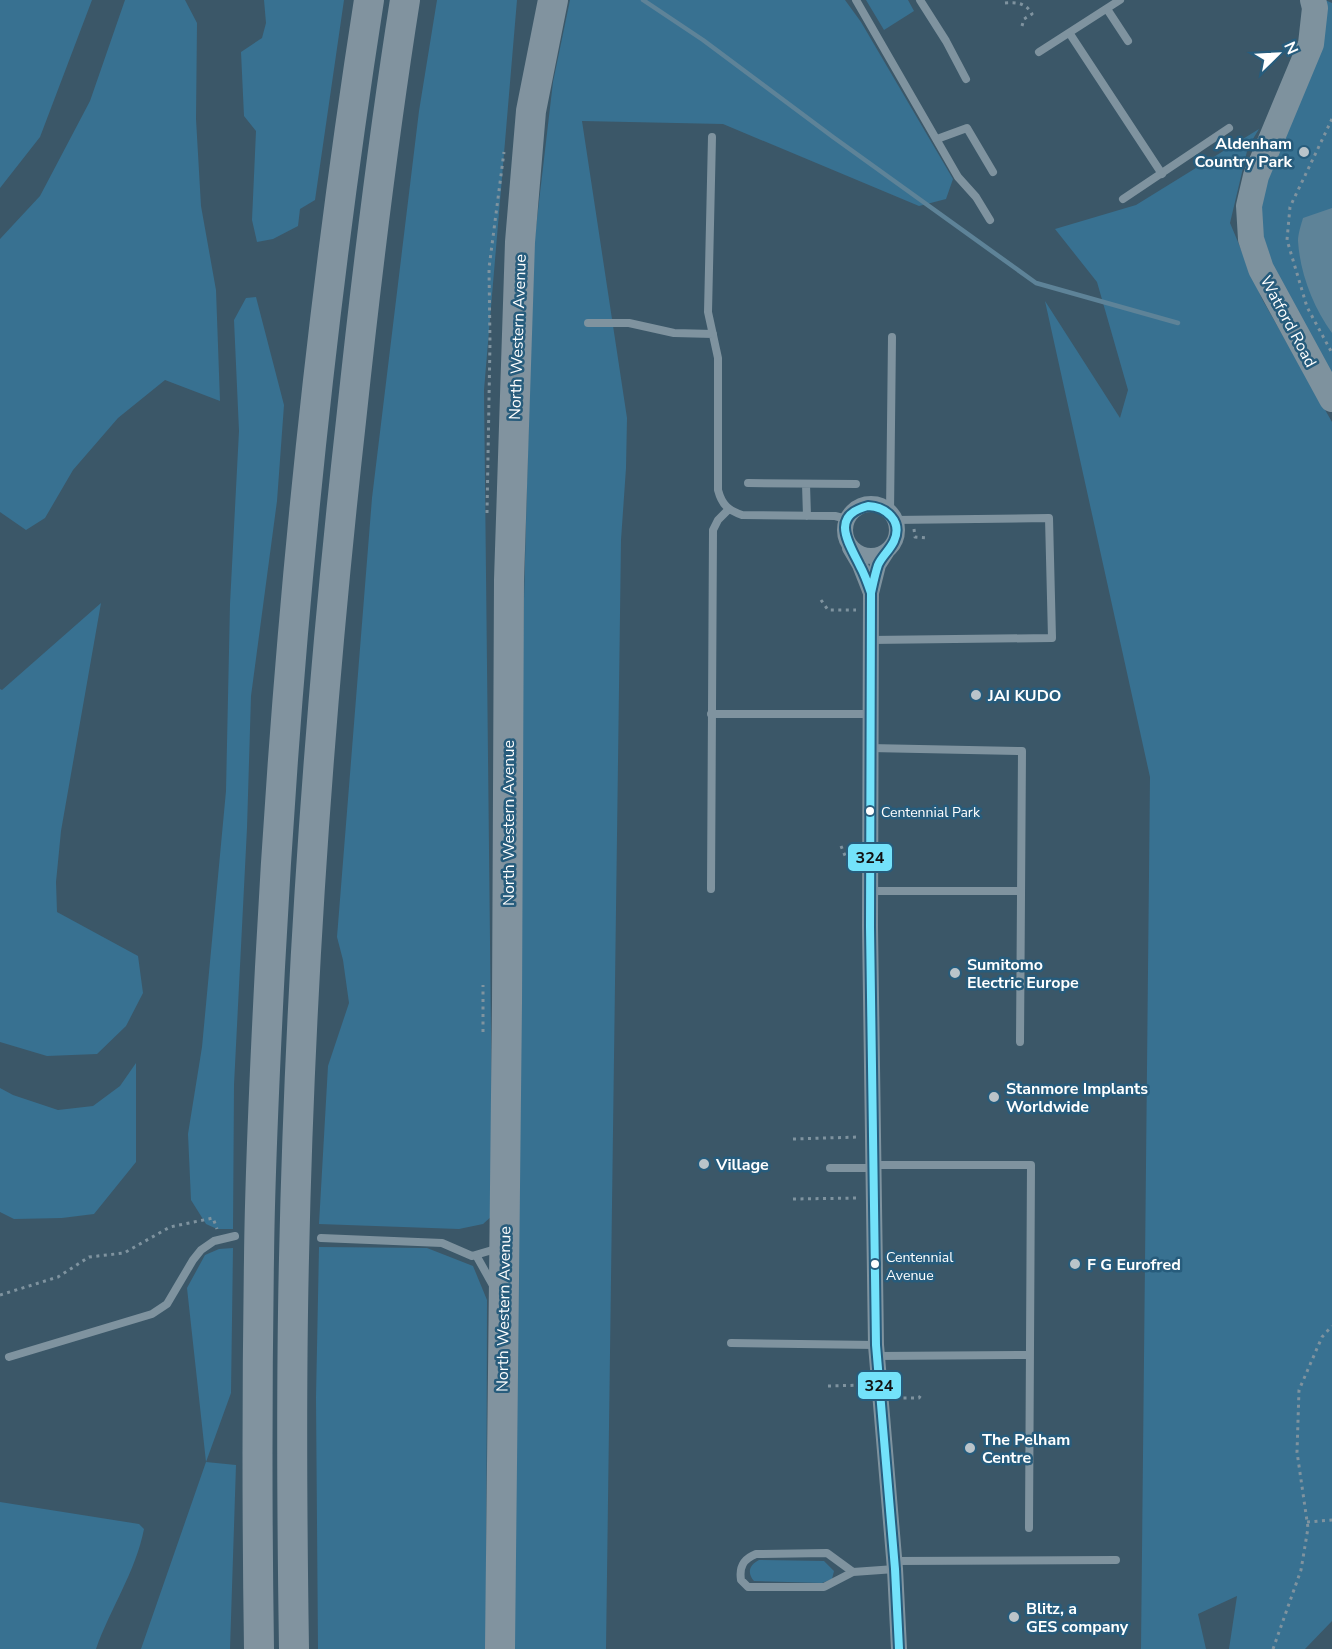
<svg xmlns="http://www.w3.org/2000/svg" width="1332" height="1649" font-family="'Nunito Sans',sans-serif">
<style>
.green{fill:#387191}
.water{fill:#5e8398}
.lines{fill:none;stroke-linecap:round;stroke-linejoin:round}
.stream{stroke:#5e8398;stroke-width:4.5}
.path{stroke:#7f939f;stroke-width:3;stroke-dasharray:3 4.5;stroke-linecap:butt}
.lane{stroke:#7f939f;stroke-width:8}
.street{stroke:#7f939f;stroke-width:16}
.primary{stroke:#7e929e;stroke-width:26}
.highway{stroke:#81939f;stroke-width:30}
.bus-1-casing{stroke:#275c7c;stroke-width:12}
.bus-1{stroke:#73e2fa;stroke-width:8}
.poi-dot{fill:#bac4ca;stroke:#275c7c;stroke-width:2}
.bus-dot{fill:#fff;stroke:#275c7c;stroke-width:2}
.labels{text-anchor:middle;stroke-width:5;stroke-linejoin:round;paint-order:stroke}
.bus-label{font-size:14px;fill:#fff;stroke:#275c7c;text-anchor:start}
.poi-label{font-size:16px;font-weight:bold;fill:#fff;stroke:#275c7c;text-anchor:start}
.street-label{font-size:16px;fill:#fff;stroke:#275c7c}
.line-badge{stroke:#275c7c;stroke-width:2}
.pale-badge-label{font-size:16px;text-anchor:middle;font-weight:bold;fill:#111}
</style>
<rect width="100%" height="100%" fill="#3b5768"/>
<path class="green" d="M0,0h92l-52,137 -40,51z
M125,0h60l12,23 -1,96 5,87 15,84 4,111 -55,-21 -47,38 -45,52 -28,48 -19,12 -26,-18v-273l40,-43 50,-95z
M264,0h80l-29,200 -15,9 -2,17 -25,13 -16,3 -5,-22 4,-89 -12,-15 -3,-64 21,-14 4,-15z
M437,0h80l-33,390 9,825 -10,9 -24,5 -140,-5 9,-158 21,-63 -6,-43 -6,-23 35,-439 47,-387z
M570,0h275l16,22 92,157 -7,20 -27,7 -196,-82 -141,-3 45,297 -1,50 -5,72 -15,1109h-92l8,-973 11,-423 20,-171z
M866,0h42l6,11 -30,19z
M1325,0l7,3v382l-72,-139 -4,-47z
M1259,129l-11,18 -18,76 32,76 70,123v1199l-27,28h-76l8,-53 -39,18 8,35h-65l9,-872 -105,-476 75,117 8,-28 -31,-108 -42,-53 81,-24z
M256,297l28,108 -7,96 -26,195 -4,132 -13,257 -1,144h-16l-11,-5 -15,-24 -3,-66 14,-87 24,-256 4,-187 9,-173 -5,-111 12,-22z
M101,603l-40,228 -5,51 1,30 81,44 5,37 -17,33 -29,28 -50,2 -47,-14v-353l2,1z
M136,1063v99l-42,52 -32,4 -48,1 -14,-7v-124l13,7 45,15 35,-4 27,-20z
M319,1247l108,1 46,18 14,34 -1,349h-168l-2,-251z
M233,1248l-2,145 -25,69 30,3 -6,184h-89l65,-187 -19,-174 18,-33 14,-6z
M0,1502l139,22 5,5c-8,42 -34,80 -48,120h-96z
M759,1560l65,1 10,10 -2,8 -10,4 -68,-2c-7,-8 -5,-16 5,-21z"/>
<path class="water" d="M1332,208v125c-19,-26 -32,-60 -34,-92 0,-7 3,-16 5,-23z"/>
<g class="lines">
<path class="stream" d="M643,0l60,40 130,97 203,146 142,40"/>
<path class="path" d="M1005,3c12,-1 21,0 27,11l-8,5 -2,7
M1332,119l-42,88 -3,33 20,67 25,46
M487,513l3,-170 -1,-75 15,-116
M914,529l1,8 13,1
M821,600l7,10h28
M841,846l5,12 11,-1
M483,1032v-47
M793,1139l66,-2
M793,1199l67,-1
M0,1295l58,-18 31,-20 35,-4 46,-26 43,-9 4,11
M828,1386l37,-1
M896,1398h23l3,-5
M1307,1522l25,-2
M1273,1649l28,-79 7,-42 -11,-76 2,-62 23,-53 10,-11"/>
<path class="lane" d="M856,0l102,177 18,20 14,23
M920,0l26,41 20,38
M1107,9l21,32
M1070,34l92,140
M1039,52l81,-52
M712,137l-4,175 10,46v132c4,15 10,20 24,25l93,1 12,3
M937,139l30,-11 26,44
M1123,199l106,-71
M588,323h41l45,10 39,1
M748,483l108,1
M806,484l1,32
M890,513l2,-176
M870,640l182,-2 -3,-120 -155,2
M711,714h160
M870,748l152,3 -2,291
M711,889l2,-359 5,-10 10,-10
M870,891h150
M873,1165h158l-2,363
M830,1168h43
M321,1238l121,5 30,13 27,-8
M476,1255l19,34
M731,1343l145,2
M877,1356l153,-1
M9,1357l143,-43 15,-10 26,-44 8,-10 13,-9 21,-5
M894,1561l222,-1
M853,1572l-26,-19 -71,1c-13,5 -17,13 -15,26l7,7h76l29,-15 42,-3"/>
<path class="street" d="M845 530a26 26 0 1 1 52 0a26 26 0 1 1-52 0Z
M850,548l10,17 11,28
M887,551l-9,14 -7,28 -1,334 6,418 19,224 4,80"/>
<path class="primary" d="M1313,0l2,8 -4,36 -55,132 -7,30 2,33 10,30 71,130"/>
<path class="highway" d="M259,1649c-2,-130 -2,-260 0,-391 1,-97 6,-194 11,-291 17,-323 49,-647 99,-967
M294,1649c-2,-130 -3,-261 0,-391 6,-280 26,-559 57,-837 15,-141 32,-282 54,-421
M500,1649l7,-646 2,-423 11,-338 11,-131 22,-111"/>
<defs>
<path id="bus-1" d="M868,506c18,1 35,15 26,35 -4,9 -12,15 -16,24 -3,9 -5,19 -7,28 -3,-9 -6,-18 -11,-27 -11,-23 -31,-50 8,-60z
M871,593l-1,334 6,418 19,224 4,80"/>
</defs>
<use href="#bus-1" class="bus-1-casing"/>
<use href="#bus-1" class="bus-1"/>
</g>
<g class="poi-dot">
<circle cx="1304" cy="152" r="6"/>
<circle cx="976" cy="695" r="6"/>
<circle cx="955" cy="973" r="6"/>
<circle cx="994" cy="1097" r="6"/>
<circle cx="704" cy="1164" r="6"/>
<circle cx="1075" cy="1264" r="6"/>
<circle cx="970" cy="1448" r="6"/>
<circle cx="1014" cy="1617" r="6"/>
</g>
<g class="bus-dot">
<circle cx="870" cy="811" r="5"/>
<circle cx="875" cy="1264" r="5"/>
</g>
<g class="labels">
<g class="bus-label">
<text x="881" y="817">Centennial Park</text>
<text x="886" y="1262">Centennial<tspan x="886" dy="18">Avenue</tspan></text>
</g>
<g class="poi-label">
<text x="1292" y="149" text-anchor="end">Aldenham<tspan x="1292" dy="18">Country Park</tspan></text>
<text x="988" y="701">JAI KUDO</text>
<text x="967" y="970">Sumitomo<tspan x="967" dy="18">Electric Europe</tspan></text>
<text x="1006" y="1094">Stanmore Implants<tspan x="1006" dy="18">Worldwide</tspan></text>
<text x="716" y="1170">Village</text>
<text x="1087" y="1270">F G Eurofred</text>
<text x="982" y="1445">The Pelham<tspan x="982" dy="18">Centre</tspan></text>
<text x="1026" y="1614">Blitz, a<tspan x="1026" dy="18">GES company</tspan></text>
</g>
<g class="street-label">
<text transform="translate(1289 321) rotate(62)" y="6">Watford Road</text>
<text transform="translate(517 337) rotate(-88)" y="6">North Western Avenue</text>
<text transform="translate(508 823) rotate(-90)" y="6">North Western Avenue</text>
<text transform="translate(503 1309) rotate(-89)" y="6">North Western Avenue</text>
</g>
</g>
<g class="line-badge">
<rect x="847" y="843" width="46" height="29" rx="6" fill="#73e2fa"/>
<rect x="857" y="1371" width="45" height="29" rx="6" fill="#73e2fa"/>
</g>
<g class="pale-badge-label">
<text x="870" y="863">324</text>
<text x="879" y="1391">324</text>
</g>
<g transform="translate(1278 54) rotate(66)" stroke="#275c7c" stroke-width="4.5" paint-order="stroke">
<path d="M0-4.5L10 22L0 15L-10 22Z" fill="#ffffff"/>
<text y="-9" font-size="16" font-weight="bold" text-anchor="middle" fill="#ffffff">N</text>
</g>
</svg>
